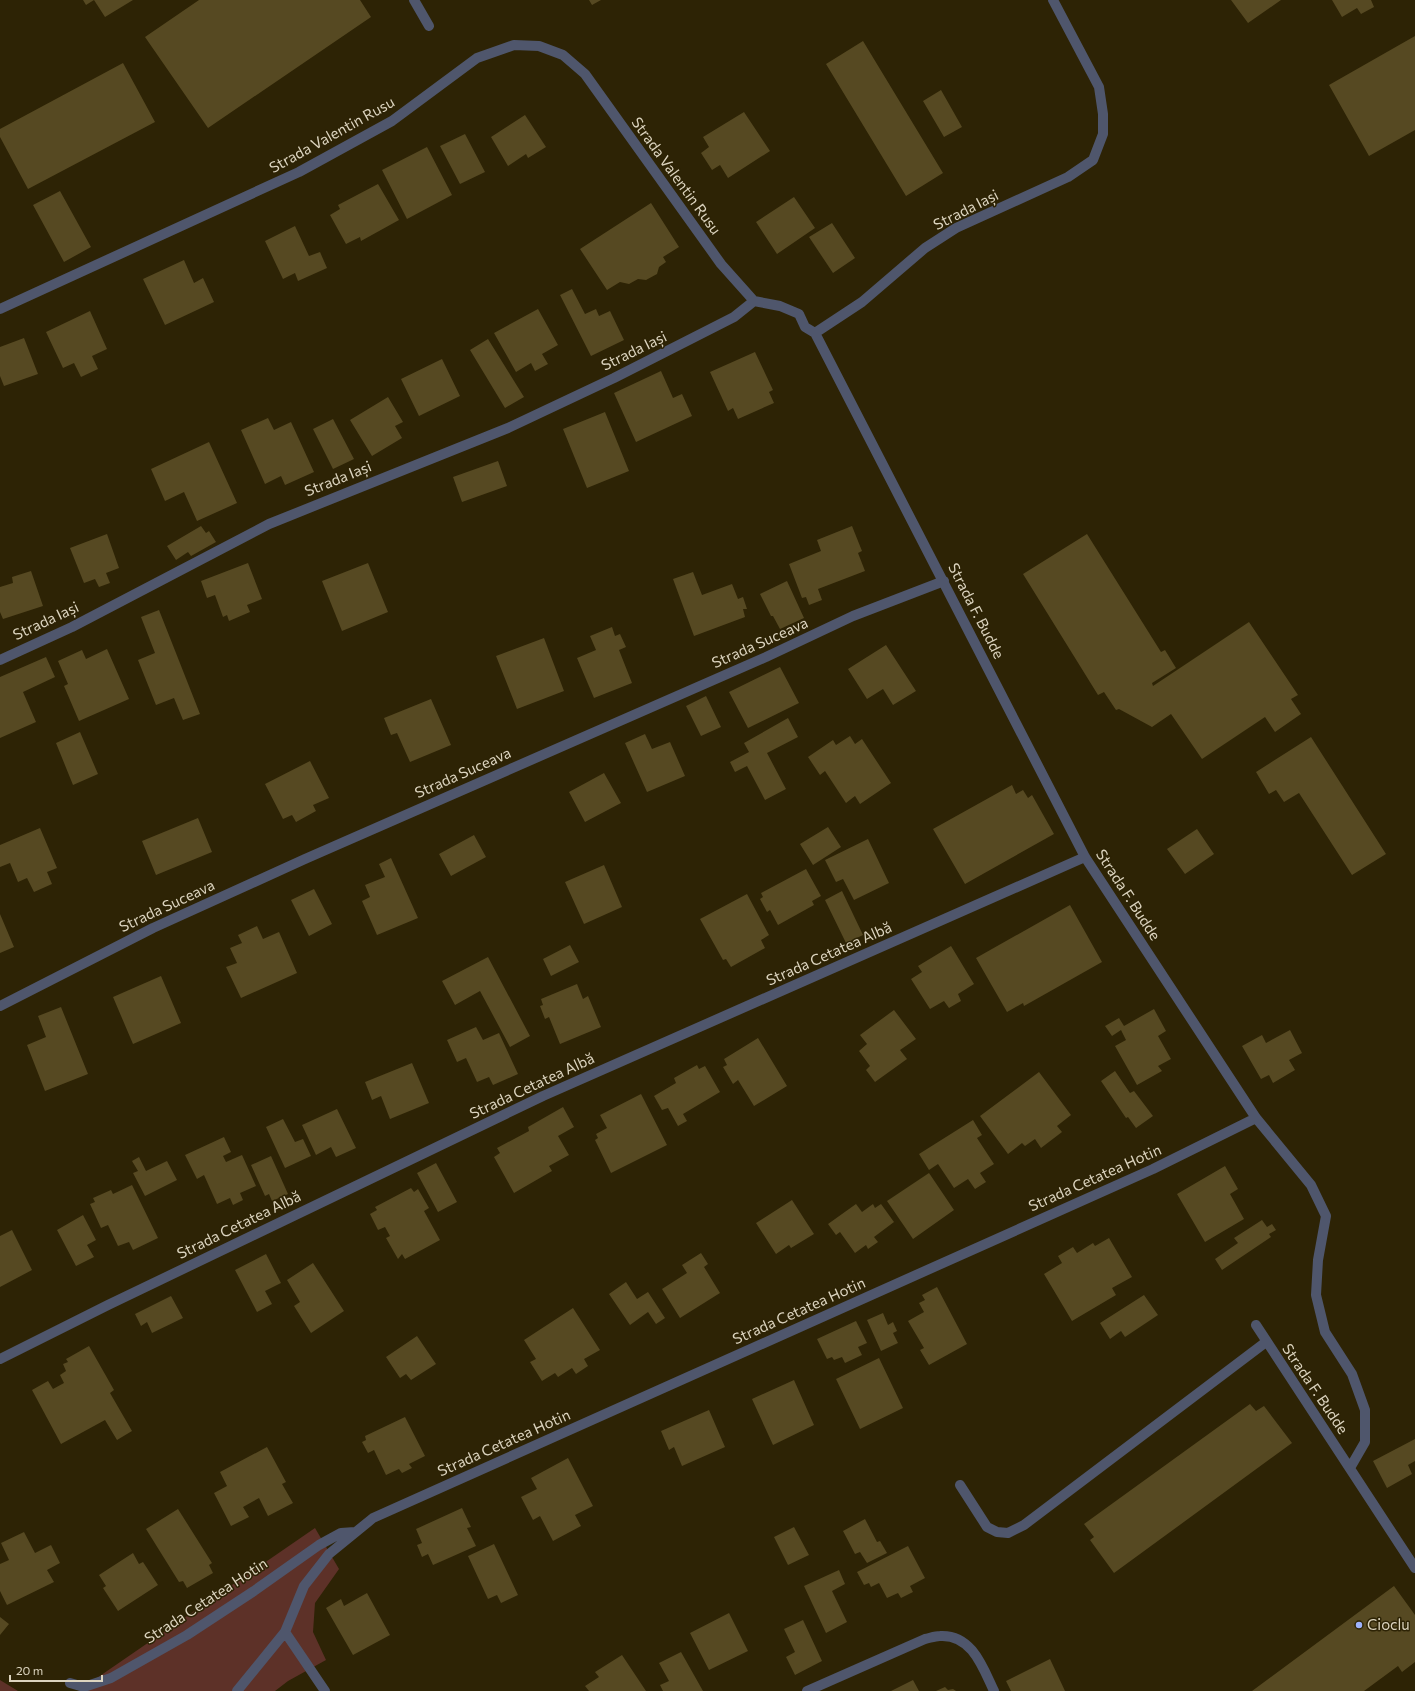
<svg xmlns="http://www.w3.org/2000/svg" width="1415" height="1691" font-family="Commissioner,sans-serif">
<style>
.green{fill:#5d3128}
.building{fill:#564922}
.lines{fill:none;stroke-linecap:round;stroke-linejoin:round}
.minor{stroke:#4f566c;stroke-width:10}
.poi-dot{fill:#9eb3fd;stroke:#2d2305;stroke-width:1.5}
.labels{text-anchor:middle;stroke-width:3;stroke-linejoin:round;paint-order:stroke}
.street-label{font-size:15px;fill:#dcd4bf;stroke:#2d2305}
.poi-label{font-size:15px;fill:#dcd4bf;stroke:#2d2305;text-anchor:start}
</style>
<rect width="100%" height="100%" fill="#2d2305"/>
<path class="green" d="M315,1528l24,41 -24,34 -2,29 13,28 -38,21 -13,10h-197z
M0,1680l18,11h-18z"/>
<path class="building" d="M83,0h50l-28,17 -11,-17 -8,5z
M199,0h161l11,17 -163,111 -63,-91z
M589,0h12l-9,5z
M1231,0h50l-33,23z
M1332,0h39l3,7 -13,7 -4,-6 -15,9z
M1415,36v94l-46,26 -40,-71z
M863,41l80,132 -37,23 -80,-132z
M123,63l32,59 -127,67 -28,-52v-8z
M941,90l21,37 -18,10 -21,-36z
M744,112l26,39 -42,27 -8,-13 -8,5 -11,-17 8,-6 -6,-10z
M525,115l21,32 -18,11 -2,-4 -18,12 -17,-29z
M465,134l20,38 -25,12 -20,-38z
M427,147l25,48 -45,24 -25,-49z
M378,184l21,36 -38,21 -1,-4 -14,7 -16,-29 10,-6 -2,-4z
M60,191l31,56 -27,15 -31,-57z
M794,197l21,31 -38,26 -21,-32z
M651,203l28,44 -16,10 3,5 -7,5 -2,7 -11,6 -8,-1 -9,5 -9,-2 -13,8 -27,-41z
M832,223l23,35 -22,15 -24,-36z
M295,226l14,30 11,-4 7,16 -29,13 -3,-8 -12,6 -18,-38z
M184,260l10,23 9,-5 11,24 -49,23 -22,-46z
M572,289l13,25 11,-5 3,7 11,-5 14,29 -33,16 -31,-61z
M538,309l20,36 -16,9 6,10 -13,7 -4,-8 -15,9 -22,-39z
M90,311l17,38 -15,7 6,13 -17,8 -7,-14 -11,5 -17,-36z
M24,338l14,36 -34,12 -4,-10v-29z
M488,339l36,58 -19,11 -35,-58z
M755,352l18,38 -4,2 5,11 -36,16 -5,-11 -5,3 -18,-39z
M442,359l18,37 -41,20 -18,-37z
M661,371l12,27 9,-4 10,22 -56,26 -22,-49z
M388,397l15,25 -8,4 7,12 -30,18 -22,-36z
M605,412l24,59 -42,17 -24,-59z
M268,418l6,12 17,-8 23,50 -29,13 -4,-9 -16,8 -24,-54z
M333,419l21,40 -21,10 -20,-40z
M209,442l28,61 -40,18 -13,-29 -19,9 -14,-32z
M498,461l9,25 -45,16 -9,-25z
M201,526l5,7 3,-2 7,11 -25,14 -3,-4 -12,8 -9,-14z
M852,526l10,25 -4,2 7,18 -47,18 4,11 -13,5 -3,-8 -4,1 -13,-34 32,-13 -4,-11z
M107,534l12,34 -13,5 4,10 -11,4 -4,-8 -11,4 -14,-35z
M1087,534l74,118 4,-2 11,18 -24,15 1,3 96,-64 49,73 -7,4 10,15 -26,18 -10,-15 -63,42 -31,-45 -19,13 -33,-18 -3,1 -12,-18 -6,3 -75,-121z
M248,563l14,36 -15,6 3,7 -21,9 -2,-6 -4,2 -8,-22 -8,3 -6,-17z
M368,563l20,49 -46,19 -20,-50z
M31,571l12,35 -40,13 -3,-7v-25l13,-4 -1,-6z
M693,572l9,23 30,-11 6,15 5,-2 4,12h-4l2,8 -51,19 -21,-57z
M787,581l17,37 -24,11 -7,-13h-2l-11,-22z
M159,610l41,104 -17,6 -9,-22 -18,7 -18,-45 17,-7 -14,-36z
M612,627l3,9 5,-2 6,13 -7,3 13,33 -38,15 -17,-40 19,-8 -6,-14z
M544,638l20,53 -47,18 -21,-53z
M886,645l30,46 -23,14 -10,-16 -16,10 -19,-30z
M107,649l22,50 -50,22 -15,-35 4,-2 -10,-23 24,-11 4,9z
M46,657l9,20 -32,15 13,30 -36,16v-61z
M780,667l19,36 -51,25 -19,-36z
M706,696l15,31 -20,9 -15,-30z
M431,699l20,46 -41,17 -13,-29 -6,2 -7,-17z
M788,718l10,19 -31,16 19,36 -21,11 -18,-34 -12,6 -5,-10 19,-10 -5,-9z
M80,732l18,42 -25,11 -17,-42z
M645,734l7,15 18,-7 15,34 -38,16 -22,-49z
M850,736l5,8 7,-5 29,44 -31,21 -5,-8 -9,7 -21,-32 -5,4 -12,-18 25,-17 3,5z
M1311,737l75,117 -34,21 -53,-82 -15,9 -8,-12 -7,4 -13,-22z
M310,761l19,37 -16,7 3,6 -20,11 -4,-7 -9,4 -18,-35z
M604,773l17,30 -36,19 -16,-30z
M1012,785l4,9 7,-4 5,8 4,-3 22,39 -89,50 -32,-55z
M198,818l14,34 -56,23 -14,-34z
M828,827l13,20 -28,18 -13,-21z
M40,828l17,40 -10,4 5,12 -18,8 -7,-14 -9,4 -8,-19 -10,4v-22z
M1197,829l17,25 -29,20 -18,-25z
M474,835l12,22 -35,19 -12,-22z
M868,839l21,44 -35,17 -11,-21 -7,3 -11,-22z
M391,858l27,60 -41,17 -15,-34 8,-4 -5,-12 20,-8 -6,-13z
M604,865l18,42 -38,17 -19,-42z
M806,869l15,27 -9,5 2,4 -36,20 -8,-15 -3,2 -7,-13 3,-2 -2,-4z
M314,889l18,35 -23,12 -18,-36z
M842,891l21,44 -17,8 -21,-43z
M747,894l22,41 -8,5 4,8 -34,19 -5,-8 -3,1 -23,-41z
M1070,905l32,57 -78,44 -1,-3 -16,9 -31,-54z
M0,914l14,33 -14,6z
M257,926l6,13 16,-7 18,41 -56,25 -15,-31 11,-4 -7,-15 12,-5 -4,-8z
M570,945l9,17 -28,14 -8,-17z
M951,946l23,38 -16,10 3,7 -12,7 -5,-7 -14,8 -19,-30 11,-7 -4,-6z
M488,957l42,79 -20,11 -30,-56 -25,14 -13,-24z
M161,976l20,47 -48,21 -20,-47z
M577,984l6,15 5,-3 13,31 -41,17 -11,-27 -4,2 -5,-13 3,-1 -2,-6z
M61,1007l27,67 -43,17 -18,-46 19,-8 -8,-21z
M1154,1009l12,22 -8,5 13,23 -13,7 4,5 -25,14 -22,-39 11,-6 -5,-10 -9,6 -7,-10 14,-8 5,8z
M894,1010l22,29 -16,11 7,9 -32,23 -9,-12 4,-4 -11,-15 8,-7 -7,-9z
M476,1027l7,13 16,-7 19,41 -25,11 -4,-8 -12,5 -11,-24 -9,4 -10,-22z
M1290,1030l12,23 -13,7 6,10 -22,13 -4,-8 -8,4 -19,-33 20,-11 4,8z
M758,1038l29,48 -33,20 -16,-26 -5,4 -10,-17 4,-2 -3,-6z
M412,1063l17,40 -39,16 -9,-23 -9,4 -7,-18z
M697,1065l2,4 6,-3 15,26 -37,22 4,7 -9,5 -10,-18 -6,2 -8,-14 22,-13 -2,-5z
M1115,1071l15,22 4,-2 19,25 -17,12 -8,-11 -2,1 -25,-37z
M1039,1072l32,43 -14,11 5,6 -21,16 -6,-9 -10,7 -3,-3 -14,11 -28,-38z
M641,1094l26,51 -56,28 -16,-33 3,-2 -2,-4 11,-6 -7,-13z
M563,1107l11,20 -16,9 11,19 -20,11 3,5 -38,22 -20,-36 6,-4 -3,-5 32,-17 -1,-4z
M337,1109l19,39 -20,9 -5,-10 -15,8 -14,-30z
M283,1119l12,23 8,-3 8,17 -26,12 -19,-41z
M973,1120l9,15 -5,3 17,26 -14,9 6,9 -11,7 -7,-10 -14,9 -16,-24 -9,6 -10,-16z
M224,1137l7,15 -8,4 3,6 16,-7 14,31 -16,7 3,7 -10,5 -3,-7 -13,6 -13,-29 -7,4 -12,-24z
M271,1156l17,38 -16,7 -3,-7 -4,2 -14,-31z
M139,1157l7,14 21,-10 10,19 -32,16 -12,-23 5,-2 -6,-10z
M436,1163l21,39 -19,10 -21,-39z
M1225,1166l13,23 -8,5 14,25 -39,23 -28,-48z
M929,1173l25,37 -41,29 -26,-38z
M132,1185l26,53 -25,12 -4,-8 -11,4 -10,-21 -7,3 -11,-24 5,-2 -2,-4 18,-8 2,4z
M411,1188l3,4 4,-3 11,19 -5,3 16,29 -35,19 -3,-5 -4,5 -12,-21 4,-2 -5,-9 -7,3 -8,-16 7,-4 -2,-3z
M792,1200l22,34 -23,14 -2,-3 -13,9 -20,-31z
M856,1204l6,8 11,-8 2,4 6,-4 13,18 -20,15 4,5 -10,7 -2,-4 -11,8 -15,-21 -4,3 -8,-11z
M83,1215l13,25 -9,5 7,12 -18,9 -19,-36z
M1262,1220l5,7 5,-3 4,6 -7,4 2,3 -49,33 -7,-11 23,-16 -4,-5z
M12,1230l20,40 -32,17v-51z
M1109,1238l23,39 -20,11 4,7 -44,26 -28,-47 18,-11 -4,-7 15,-9 4,6 16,-10 2,3z
M701,1253l7,11 -4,3 16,26 -40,25 -18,-29 25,-16 -5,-8z
M266,1254l15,29 -16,8 7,13 -15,8 -22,-42z
M313,1263l31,48 -33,22 -17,-27 6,-4 -13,-22z
M626,1282l11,17 11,-7 17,26 -9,6 -8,-12 -18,13 -21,-31z
M937,1287l30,57 -38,21 -9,-15 4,-2 -16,-27 16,-9 -5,-9 6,-3 -3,-5z
M1144,1295l14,20 -33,22 -4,-6 -11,8 -10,-16z
M171,1296l12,22 -31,15 -5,-11 -6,4 -6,-12z
M573,1308l27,42 -16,9 4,7 -12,8 -4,-6 -14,9 -3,-4 -13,8 -12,-19 6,-3 -12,-19z
M883,1313l5,12 5,-3 4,9 -4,2 5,10 -17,8 -14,-31z
M856,1321l11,22 -9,4 4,8 -17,8 -3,-6 -8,3 -2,-3 -5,2 -10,-20z
M417,1336l19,28 -25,16 -5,-6 -6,4 -14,-21z
M89,1346l25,44 -4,3 22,38 -15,9 -12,-20 -44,24 -29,-54 16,-9 5,8 11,-6 -4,-8 6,-4 -3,-7 5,-2 -2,-3z
M879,1358l24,50 -43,21 -24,-50z
M794,1380l20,45 -41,20 -21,-46z
M1250,1404l6,7 8,-5 28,37 -178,130 -24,-33 4,-3 -10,-13z
M709,1410l16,37 -43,19 -8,-19 -5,3 -8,-19z
M405,1417l20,39 -16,8 3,4 -10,5 -3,-4 -13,6 -12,-25 -6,3 -6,-11 4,-2 -1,-4z
M1415,1439v22l-7,4 4,9 -25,14 -14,-27z
M267,1447l19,35 -4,2 11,19 -25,13 -9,-18 -16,9 6,10 -18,9 -17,-33 13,-7 -7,-14z
M568,1458l25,48 -18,9 6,11 -28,15 -13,-25 -7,4 -12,-23 16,-8 -6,-11z
M462,1508l9,19 -4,1 9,18 -43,19 -5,-11 -6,3 -5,-12 5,-2 -6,-14z
M178,1509l34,54 -3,2 4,8 -26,15 -4,-7 -4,1 -33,-53z
M865,1519l12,23 3,-1 7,12 -20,10 -7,-11 -5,2 -12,-23z
M794,1527l15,28 -21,10 -14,-28z
M24,1532l11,21 16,-8 9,18 -13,7 7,12 -47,23 -7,-14v-27l9,-4 -8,-17z
M494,1544l24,51 -17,8 -4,-8 -9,4 -20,-43z
M908,1546l17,32 -15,8 3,6 -12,6 -3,-5 -11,5 -8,-15 -8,4 -2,-4 -5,2 -7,-13z
M133,1553l6,11 4,-2 15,23 -40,26 -15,-23 3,-2 -7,-11z
M839,1570l6,14 -13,7 15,31 -21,11 -22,-47z
M1394,1586l21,29v47l-13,10 -4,-6 -34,25h-112z
M367,1593l23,42 -37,20 -27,-47 15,-9 3,7z
M729,1613l19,38 -39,19 -19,-37z
M0,1617l9,7 -9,11z
M803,1620l19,41 -27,14 -9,-18 9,-5 -11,-23z
M681,1652l22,39h-40l-3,-6 9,-4 -10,-18z
M622,1655l24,36h-57l-4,-5 14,-9 -4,-5z
M1050,1659l15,32h-54l-5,-10z
M913,1680l6,11h-28z
M945,1687l3,3 5,-1 3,2h-20z"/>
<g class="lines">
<path class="minor" d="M414,0l15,26
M0,309l299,-137 93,-51 85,-63 37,-13 25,1 24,9 22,19 136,190 33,37
M815,333l270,524 171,261 55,67 15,31 -8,44 -2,35 9,37 27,42 13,36v32l-15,26
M0,660l72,-33 197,-103 239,-96 106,-50 120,-61 20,-16 26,5 19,8 6,13 10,6 47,-31 63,-54 31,-20 112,-51 25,-17 10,-26v-20l-4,-27 -46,-87
M0,1006l153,-78 152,-69 461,-202 87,-41 91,-35
M1256,1325l159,243
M0,1359l108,-54 435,-209 542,-239
M960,1485l27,42 10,5 11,1 16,-8 242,-183
M285,1632l40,59
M70,1683l14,4 27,-9 76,-43 67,-44 65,-46 22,-12 14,-1
M237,1691l48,-59 19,-46 25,-32 44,-36 780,-349 103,-51
M807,1691l118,-52c5,-1 10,-3 15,-3 32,-2 43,32 54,55"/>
</g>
<circle class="poi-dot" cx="1359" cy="1625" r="4"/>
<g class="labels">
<g class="street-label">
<text transform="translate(332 135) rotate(-29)" y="5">Strada Valentin Rusu</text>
<text transform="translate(676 176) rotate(54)" y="5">Strada Valentin Rusu</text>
<text transform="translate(966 210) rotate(-27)" y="5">Strada Iași</text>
<text transform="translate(634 351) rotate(-26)" y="5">Strada Iași</text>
<text transform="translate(338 479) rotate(-22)" y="5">Strada Iași</text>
<text transform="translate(976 611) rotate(63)" y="5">Strada F. Budde</text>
<text transform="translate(46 621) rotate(-25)" y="5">Strada Iași</text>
<text transform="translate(760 643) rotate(-24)" y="5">Strada Suceava</text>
<text transform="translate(463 773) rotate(-24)" y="5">Strada Suceava</text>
<text transform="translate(1128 895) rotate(57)" y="5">Strada F. Budde</text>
<text transform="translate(167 906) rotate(-25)" y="5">Strada Suceava</text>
<text transform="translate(829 954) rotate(-24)" y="5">Strada Cetatea Albă</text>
<text transform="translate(532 1086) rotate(-25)" y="5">Strada Cetatea Albă</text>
<text transform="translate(1095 1178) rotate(-24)" y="5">Strada Cetatea Hotin</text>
<text transform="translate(239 1225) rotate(-26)" y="5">Strada Cetatea Albă</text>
<text transform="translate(799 1311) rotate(-24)" y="5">Strada Cetatea Hotin</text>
<text transform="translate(1315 1389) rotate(56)" y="5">Strada F. Budde</text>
<text transform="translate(504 1443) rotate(-24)" y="5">Strada Cetatea Hotin</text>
<text transform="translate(206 1601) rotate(-33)" y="5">Strada Cetatea Hotin</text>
</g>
<g class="poi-label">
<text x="1367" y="1630">Cioclu</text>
</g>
</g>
<path d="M10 1675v6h92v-6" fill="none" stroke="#dcd4bf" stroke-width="2"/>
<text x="16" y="1675" font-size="12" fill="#dcd4bf" stroke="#2d2305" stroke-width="3" paint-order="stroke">20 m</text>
</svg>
